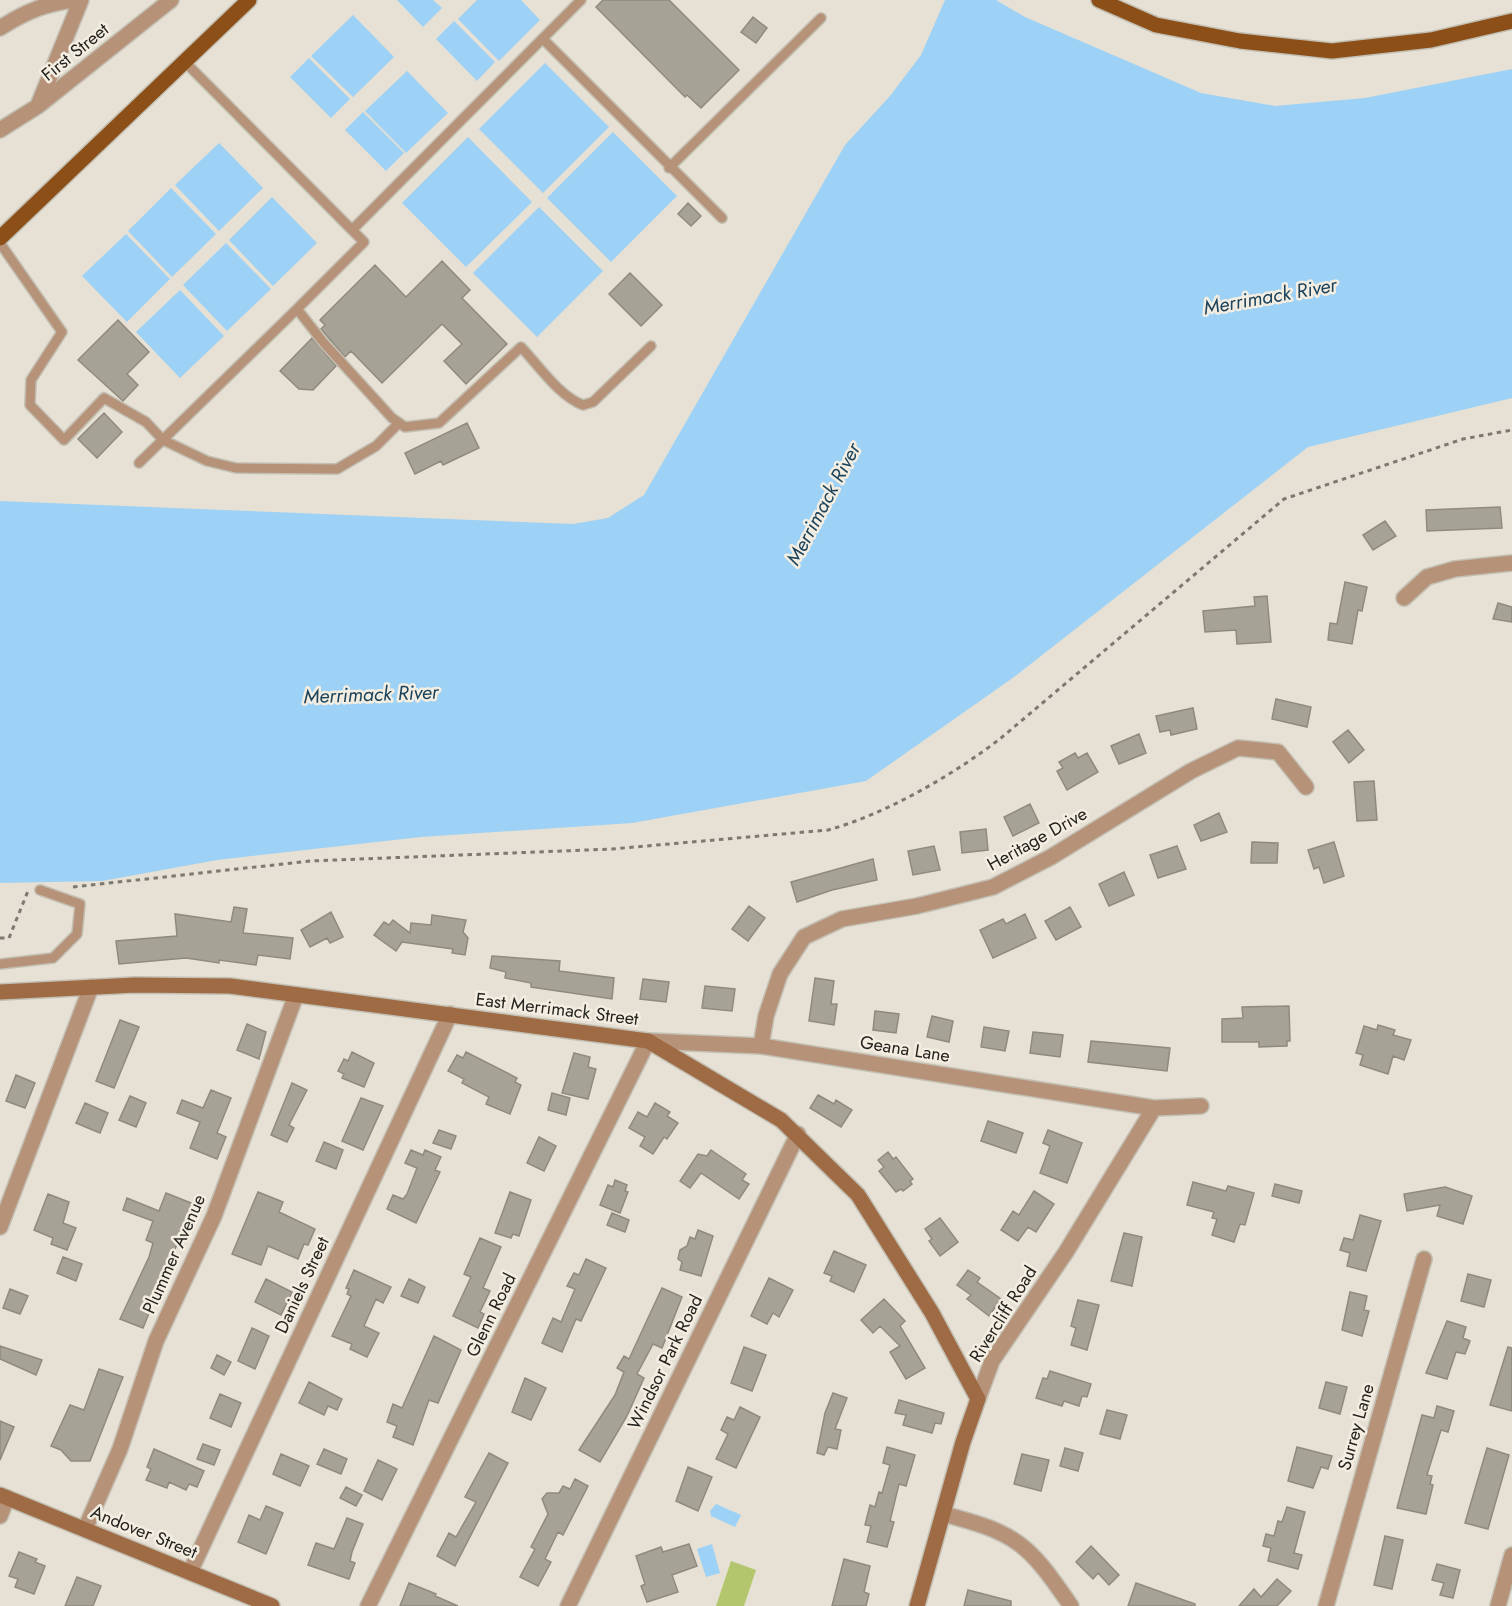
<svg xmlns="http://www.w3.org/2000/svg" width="1512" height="1606" font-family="Jost,sans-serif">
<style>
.green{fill:#b3c66e}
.water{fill:#9dd1f5}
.building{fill:#a7a296;stroke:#8f8a7e;stroke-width:1.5}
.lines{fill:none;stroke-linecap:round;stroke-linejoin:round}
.lane-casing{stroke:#c3bfb3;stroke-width:12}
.street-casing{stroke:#c3bfb3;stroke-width:18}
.secondary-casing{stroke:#c3bfb3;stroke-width:18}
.primary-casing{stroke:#c3bfb3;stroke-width:18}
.path{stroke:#7c7971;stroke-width:3;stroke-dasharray:4.5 4.5;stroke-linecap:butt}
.lane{stroke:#b69279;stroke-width:9}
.street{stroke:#b69279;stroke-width:15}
.secondary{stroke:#9e6b45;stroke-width:15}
.primary{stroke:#8c4f18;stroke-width:15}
.labels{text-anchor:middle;stroke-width:5;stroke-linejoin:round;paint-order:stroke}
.street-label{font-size:18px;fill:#25231f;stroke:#f3eee1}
.water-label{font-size:20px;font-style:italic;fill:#1c435c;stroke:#f3eee1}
</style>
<rect width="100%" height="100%" fill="#e6e1d4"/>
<path class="green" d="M731,1561l25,9 -12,36h-28z"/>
<path class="water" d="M397,0h36l9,8 -19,19z
M477,0h44l19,20 -41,41 -41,-42z
M945,0h51l29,17 176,76 74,13 90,-8 147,-29v329l-204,49 -294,230 -148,104 -234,42 -211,14 -204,23 -115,21 -102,2v-382l573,23 35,-6 36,-23 201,-350 45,-49 31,-41z
M353,15l41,42 -41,40 -42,-41z
M454,21l41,41 -18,19 -41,-42z
M309,58l41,41 -19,19 -41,-41z
M545,63l64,64 -66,66 -64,-64z
M407,71l41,42 -42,40 -41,-42z
M363,112l41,41 -18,18 -41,-41z
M613,132l64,64 -66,66 -64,-64z
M468,137l64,65 -66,65 -64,-64z
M219,143l44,45 -44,43 -44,-46z
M171,188l45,46 -44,43 -44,-46z
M272,197l45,46 -44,43 -44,-46z
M539,207l64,64 -66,66 -64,-64z
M126,234l44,45 -43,43 -45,-46z
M226,243l45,46 -44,42 -44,-46z
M180,290l44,46 -44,42 -44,-46z
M716,1504l25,11 -6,12 -24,-11 -1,-5z
M712,1544l8,29 -14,4 -9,-28z"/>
<path class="building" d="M603,0h66l70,70 -38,38 -14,-13 -2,2 -89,-90z
M753,17l14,11 -11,15 -15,-11z
M688,203l13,13 -10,10 -13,-12z
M442,261l28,29 -8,8 45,46 -41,40 -22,-23 18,-17 -20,-20 -60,59 -31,-32 -6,6 -24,-28 4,-4 -5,-5 55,-55 31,32z
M630,273l32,32 -21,21 -32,-32z
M118,320l31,32 -22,22 11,11 -15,16 -45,-41z
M312,338l24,28 -23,24 -14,-1 -19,-18z
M104,413l18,19 -25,26 -19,-19z
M467,423l12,25 -36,17 -2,-4 -26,13 -10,-21z
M1500,507l2,21 -75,3 -1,-21z
M1385,521l11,15 -23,14 -10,-15z
M1345,582l22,5 -5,24 -4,-1 -6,34 -24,-4 2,-17 7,1z
M1267,596l4,46 -34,2 -1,-14 -31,2 -2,-21 52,-5 -1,-9z
M1498,603l14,4v15l-19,-3z
M1276,699l35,8 -4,20 -35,-8z
M1193,708l4,21 -26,6 -1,-5 -10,2 -4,-16z
M1348,730l16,20 -15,13 -16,-21z
M1139,734l7,19 -27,11 -8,-18z
M1075,753l3,5 9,-5 11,19 -31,18 -10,-19 6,-3 -4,-6z
M1374,781l3,39 -20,1 -3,-39z
M1030,804l9,19 -26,13 -9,-19z
M1219,813l8,19 -26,9 -7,-16z
M986,829l2,21 -26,3 -2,-21z
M1252,842l26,1 -1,20h-26z
M1334,842l10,34 -20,7 -5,-16 -5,2 -6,-19z
M934,846l6,24 -27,5 -5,-24z
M1177,846l9,23 -28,9 -8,-23z
M873,859l4,21 -45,10 -35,12 -6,-20z
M1124,872l10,23 -25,11 -10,-22z
M749,906l16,12 -17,23 -16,-12z
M234,907l13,2 -4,24 50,5 -3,21 -32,-4 -2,10 -37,-5v3l-33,-5 -67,6 -3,-23 61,-5 -2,-22 56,8z
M1070,907l11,20 -25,13 -11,-19z
M331,912l12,25 -13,6 -3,-5 -17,9 -9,-17z
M1025,914l11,24 -43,20 -13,-28 23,-11 3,5z
M432,915l34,5 -3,12 5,6 -3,17 -13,-2 1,-4 -51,-7 -6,9 -22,-16 10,-13 5,3 4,-5 17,13 1,-10 20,2z
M492,956l68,5 -1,10 55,7 -2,21 -81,-12v-4l-26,-5 1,-6 -16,-4z
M815,978l19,3 -3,23h6l-3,21 -25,-4z
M643,979l26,3 -3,20 -26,-3z
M705,986l30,3 -3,22 -30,-3z
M1289,1006l1,35h-3v5l-28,1v-5h-37v-23l21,-1 -1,-11z
M875,1011l24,3 -3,19 -23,-3z
M932,1016l21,5 -4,21 -22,-5z
M120,1020l19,7 -25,61 -18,-7z
M247,1024l19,8 -7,27 -22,-9z
M1378,1025l17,5 -2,5 18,5 -7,20 -11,-4 -5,18 -28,-9 3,-10 -7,-2 8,-27 13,4z
M984,1027l25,4 -4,20 -24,-4z
M1033,1032l30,3 -3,22 -30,-4z
M1091,1041l79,7 -3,23 -79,-9z
M352,1052l22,11 -10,24 -22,-9 2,-4 -6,-3 6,-12 4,2z
M466,1052l51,26 -2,4 6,3 -11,29 -24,-10 3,-7 -27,-14 2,-4 -16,-8 9,-16 6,3z
M574,1053l16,4 -2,10 8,2 -8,30 -26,-6z
M16,1075l19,8 -10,25 -19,-7z
M292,1083l15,7 -18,35 5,3 -7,14 -16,-7z
M211,1090l20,8 -14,35 9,4 -9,22 -27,-11 10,-26 -23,-9 5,-13 21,8z
M552,1093l18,5 -4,17 -18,-5z
M818,1095l16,9 2,-4 16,10 -11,17 -31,-19z
M130,1096l16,7 -10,24 -17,-7z
M361,1098l22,8 -20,44 -21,-9z
M85,1103l23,10 -8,20 -24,-10z
M655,1103l15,9 -3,4 11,7 -11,16 -3,-2 -11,17 -13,-8 5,-9 -16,-9 9,-16 9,5z
M988,1121l35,12 -7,20 -35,-12z
M439,1130l17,6 -5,13 -18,-6z
M1048,1130l34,13 -15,40 -27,-10 10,-27 -7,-3z
M539,1137l17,9 -12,25 -17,-8z
M324,1142l19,8 -7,19 -20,-8z
M411,1150l12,5 2,-5 16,7 -6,13 5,2 -24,51 -29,-14 6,-14 10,4 4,-5 10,-26 -12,-5z
M711,1150l35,24 -4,6 7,4 -10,15 -38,-26 -11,15 -10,-7 18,-27 9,2z
M888,1152l5,7 3,-2 17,22 -3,2 2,3 -9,7 -2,-2 -5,3 -17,-21 5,-4 -6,-7z
M615,1180l12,5 -2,6 3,1 -8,21 -20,-8 8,-20 5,2z
M1193,1182l33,9 2,-5 26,7 -9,32 -5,-1 -6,18 -22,-7 5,-16 -5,-1 2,-6 -27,-7z
M1275,1184l27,7 -3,12 -27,-7z
M1445,1187l27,9 -9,28 -26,-8 3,-11 -33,6 -3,-17z
M1034,1191l20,13 -18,28 -8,-5 -10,14 -17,-11 12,-19 6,4z
M258,1192l25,10 -4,10 36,17 -7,16 -4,-1 -6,15 -30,-13 -7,19 -29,-11z
M510,1192l21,8 -12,36 -6,-2 -2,4 -16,-5z
M166,1193l30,12 -7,18 -3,-1 -43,106 -23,-9 29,-62 4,-14 -7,-3 7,-19 -30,-11 4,-12 32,13z
M48,1194l21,8 -6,21 13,5 -9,22 -16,-6 2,-6 -19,-8z
M612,1213l17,7 -4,12 -18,-7z
M1360,1215l21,6 -15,50 -19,-5 3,-13 -10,-3 4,-12 9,2z
M940,1218l18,24 -18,14 -11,-15 3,-2 -7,-10z
M698,1230l15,6 -12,40 -21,-6 2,-8 -4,-3 2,-9 7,-4 3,-9 5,2z
M1124,1233l18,4 -10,49 -21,-5z
M480,1238l21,9 -18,41 7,3 -10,21 4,2 -6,14 -25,-12 18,-39 -7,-3z
M834,1251l32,14 -12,27 -24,-11 2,-5 -8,-3z
M63,1257l19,7 -6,17 -19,-8z
M586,1259l20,9 -25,53 -5,-2 -14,33 -20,-9 11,-25 8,4 14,-33 -8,-3 7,-13 5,2z
M354,1270l37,17 -8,16 -7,-4 -12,27 15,7 -12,24 -17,-8 2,-5 -20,-8 19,-40 -4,-2 2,-5 -3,-1z
M968,1270l12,8 -3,4 24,17 -12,17 -22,-17 4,-4 -14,-10z
M1468,1274l23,6 -7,27 -23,-6z
M769,1278l24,12 -14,27 -6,-4 -6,11 -16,-8z
M266,1279l26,13 -11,23 -26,-13z
M409,1279l16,8 -7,16 -17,-7z
M662,1288l20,9 -20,51 -9,-4 -16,30 7,4 -17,38 -27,46 -21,-12 36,-55 9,-23 -7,-4 7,-12 5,3z
M10,1289l18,7 -8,18 -17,-6z
M1350,1292l17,4 -3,14 5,1 -7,25 -20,-6z
M884,1299l21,22 -5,5 25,42 -19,11 -16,-27 10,-6 -20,-20 -7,7 -12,-13z
M1078,1300l21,5 -12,45 -16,-5 5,-17 -5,-2z
M1447,1321l19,6 -3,11 7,3 -5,13 -9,-2 -9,27 -21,-6z
M252,1328l17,8 -14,33 -17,-8z
M434,1336l27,14 -23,53 -9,-3 -16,45 -20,-8 4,-11 -10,-4 6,-18 9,4z
M0,1346l42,14 -6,15 -36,-16z
M744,1347l22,8 -14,36 -21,-8z
M1508,1347l4,1v63l-22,-6z
M217,1355l14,7 -7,13 -13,-7z
M99,1369l24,8 -33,84h-19l-10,-11 -10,-4 19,-41 14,5z
M1050,1371l41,13 -4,13 -5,-1 -3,10 -15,-5 -2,5 -26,-8 7,-20 4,1z
M525,1378l21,10 -15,32 -19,-8z
M309,1382l33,17 -5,11 -9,-4 -4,9 -25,-12z
M1326,1382l21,5 -7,27 -21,-6z
M833,1393l14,5 -12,31 6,1 -4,19 -9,-2 -4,8 -7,-2 8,-40z
M220,1394l21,9 -10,24 -21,-9z
M899,1400l45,13 -3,11 -6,-1 -3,10 -29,-8 3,-10 -11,-2z
M1437,1406l17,5 -6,21 -7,-2 -14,45 5,1 -2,8 3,1 -7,29 -29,-6 25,-93 12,3z
M740,1407l20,10 -24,51 -20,-9 12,-25 -7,-4 6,-13 7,3z
M1107,1410l20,5 -7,24 -20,-5z
M0,1421l14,6 -14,33z
M203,1444l17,6 -6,15 -17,-6z
M887,1447l28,8 -9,31 -7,-2 -9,37 4,1 -7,25 -20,-5 4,-16 -6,-1 5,-20 5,2 4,-15 3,1 8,-28 -7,-2z
M1297,1447l35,9 -4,13 -7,-2 -8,21 -25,-7z
M1065,1448l18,5 -5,18 -18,-5z
M1487,1448l22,7 -21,74 -23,-6z
M154,1449l50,22 -7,16 -8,-3 -3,6 -17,-8 -2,6 -21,-8 5,-11 -4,-2z
M324,1449l23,10 -6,15 -24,-10z
M489,1453l19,10 -53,103 -18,-10 12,-23 7,4 20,-35 -11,-5z
M281,1454l28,12 -9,20 -27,-12z
M1022,1454l27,6 -8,31 -27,-7z
M378,1460l19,9 -15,31 -18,-9z
M688,1467l24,10 -14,34 -22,-10z
M575,1479l13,7 -25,49 -5,-3 -13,27 6,3 -13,24 -18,-9 15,-28 -4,-2 17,-33 -6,-15 5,-6h12l4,-7 7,3z
M346,1487l16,8 -6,11 -16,-8z
M266,1506l17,7 -17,41 -28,-12 11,-27 11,5z
M1287,1507l18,5 -11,41 8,2 -4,14 -30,-8 3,-13 -8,-2 3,-12 8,2 4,-15 4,1z
M347,1518l16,6 -11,28 -2,9 5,2 -6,16 -41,-14 8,-22 18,6z
M1385,1536l18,4 -11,49 -18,-4z
M689,1544l8,22 -25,9 6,17 -31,10 -6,-16 4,-2 -9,-28 25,-9 2,5z
M1091,1546l28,29 -10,10 -11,-12 -5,6 -17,-17z
M19,1552l18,7 -2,3 10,4 -11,28 -19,-7 3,-8 -9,-3z
M844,1559l26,7 -6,26 5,2 -3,12h-34z
M1437,1564l23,6 -7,28 -13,-3 4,-12 -12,-3z
M77,1577l24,9 -8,20h-28z
M1277,1579l14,12 -14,15h-38l15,-17 7,8z
M409,1583l27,11 -1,2 23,10h-58z
M1136,1583l59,21v2h-67z
M968,1590l43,11v5h-47z"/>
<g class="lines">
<defs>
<path id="lane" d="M543,39l179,179
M184,61l180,181 -67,67 26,33 69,76 13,9 34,-4 82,-76c18,19 38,49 62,58l10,-3 58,-56
M669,168l152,-150
M352,230l229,-230
M0,243l62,89 -31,48 -1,25 34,35 40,-42 42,24 17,18 44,21 29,7 101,1 39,-23 23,-23
M139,463l158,-154
M0,964l53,-6 24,-24 3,-30 -40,-14"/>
<path id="street" d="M0,28c25,-16 46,-25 75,-28
M39,103l42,-103
M0,130l38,-24 133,-106
M1404,598l23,-21 28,-8 57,-6
M761,1046l5,-30 14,-42 24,-37 38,-18 75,-13 76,-19 58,-30 140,-86 47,-23 40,4 28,35
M0,1227l91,-240
M978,1399l14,-38 74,-109 88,-144 47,-2
M943,1514c74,19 85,29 128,92
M0,1516l7,-18
M85,1529l35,-80 36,-108 58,-125 82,-221
M190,1572l260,-558
M368,1606l280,-565 113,5 393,62
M568,1606l230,-472
M1326,1606l98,-347
M1498,1606l14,-51"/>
<path id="secondary" d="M0,992l135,-7 95,1 418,55 133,79 77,75 74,118 46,86 -15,43 -46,164
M0,1495l272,111"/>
<path id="primary" d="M1099,0l57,25 84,16 92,10 99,-11 81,-19
M0,238l249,-238"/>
</defs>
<use href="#lane" class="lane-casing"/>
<use href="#street" class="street-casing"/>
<use href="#secondary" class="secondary-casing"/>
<use href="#primary" class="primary-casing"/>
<path class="path" d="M73,887l237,-26 302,-12 216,-19c56,-15 127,-56 173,-92l283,-239 179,-60 49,-9
M0,938h9l19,-47"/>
<use href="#lane" class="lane"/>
<use href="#street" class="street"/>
<use href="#secondary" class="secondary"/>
<use href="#primary" class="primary"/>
</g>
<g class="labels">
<g class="street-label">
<text transform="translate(75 52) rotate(-39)" y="6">First Street</text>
<text transform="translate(1037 839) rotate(-29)" y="6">Heritage Drive</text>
<text transform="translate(557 1009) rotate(7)" y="6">East Merrimack Street</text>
<text transform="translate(905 1049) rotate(9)" y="6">Geana Lane</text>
<text transform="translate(174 1254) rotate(-66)" y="6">Plummer Avenue</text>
<text transform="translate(302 1285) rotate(-65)" y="6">Daniels Street</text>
<text transform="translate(1003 1314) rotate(-58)" y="6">Rivercliff Road</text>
<text transform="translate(491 1315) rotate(-64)" y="6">Glenn Road</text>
<text transform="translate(665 1362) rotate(-64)" y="6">Windsor Park Road</text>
<text transform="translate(1356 1427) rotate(-74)" y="6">Surrey Lane</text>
<text transform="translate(144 1532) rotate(22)" y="6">Andover Street</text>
</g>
<g class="water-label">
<text transform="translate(1270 296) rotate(-10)" y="7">Merrimack River</text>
<text transform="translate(823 504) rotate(-62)" y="7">Merrimack River</text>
<text transform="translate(371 694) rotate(-2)" y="7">Merrimack River</text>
</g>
</g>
</svg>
